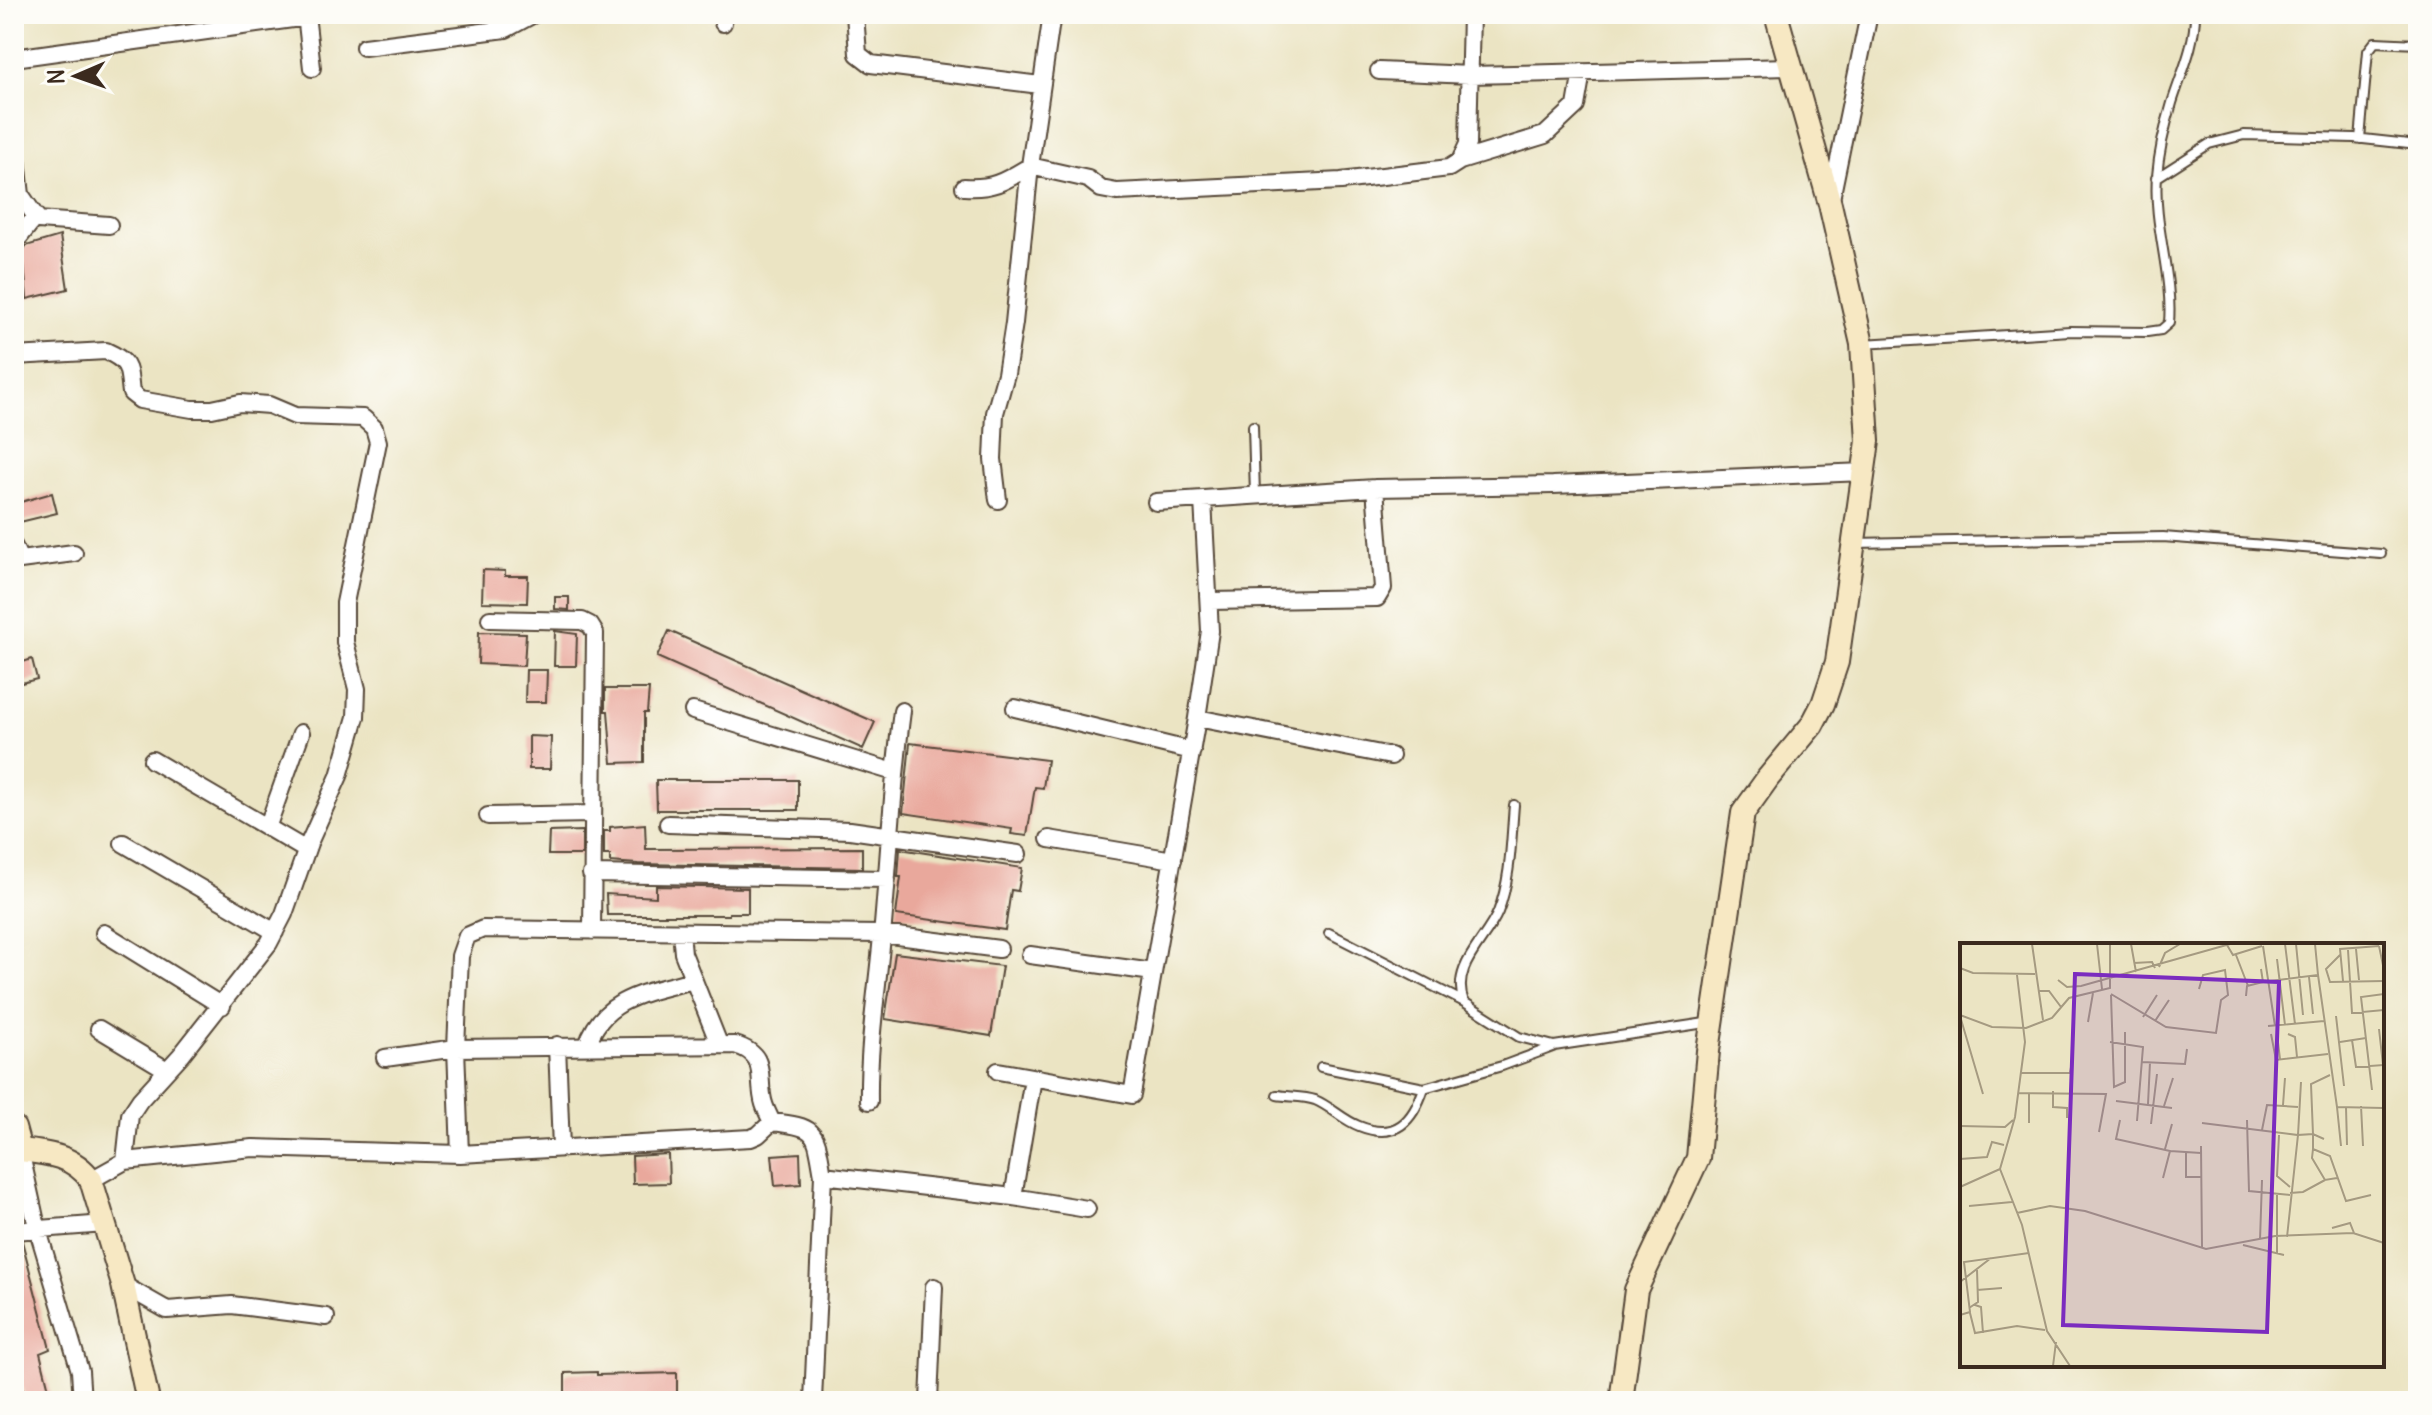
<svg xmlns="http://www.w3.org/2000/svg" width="2432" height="1415" font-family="Delius,sans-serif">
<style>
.building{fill:#e9a89c}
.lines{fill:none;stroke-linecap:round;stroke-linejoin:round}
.lane-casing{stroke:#554637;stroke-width:12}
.street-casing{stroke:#554637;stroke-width:20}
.secondary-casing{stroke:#554637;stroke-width:26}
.lane{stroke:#fff;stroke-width:8}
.street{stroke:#fff;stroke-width:16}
.secondary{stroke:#f7e8c3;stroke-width:22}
.inset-road{fill:none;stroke:#a59a81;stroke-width:2}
.view{fill:#7b2cbf;fill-opacity:0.15;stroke:#7b2cbf;stroke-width:4}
.inset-edge{fill:none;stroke:#3b2a1e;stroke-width:4}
</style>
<rect width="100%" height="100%" fill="#fdfcf7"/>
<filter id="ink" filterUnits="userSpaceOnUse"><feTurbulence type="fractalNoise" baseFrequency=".0125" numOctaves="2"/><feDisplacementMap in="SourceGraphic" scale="16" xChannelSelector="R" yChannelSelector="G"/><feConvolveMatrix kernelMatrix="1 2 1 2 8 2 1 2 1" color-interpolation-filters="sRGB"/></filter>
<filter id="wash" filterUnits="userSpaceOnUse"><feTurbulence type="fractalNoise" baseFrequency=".006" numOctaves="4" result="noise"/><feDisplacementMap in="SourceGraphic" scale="32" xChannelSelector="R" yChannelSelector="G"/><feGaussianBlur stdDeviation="1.8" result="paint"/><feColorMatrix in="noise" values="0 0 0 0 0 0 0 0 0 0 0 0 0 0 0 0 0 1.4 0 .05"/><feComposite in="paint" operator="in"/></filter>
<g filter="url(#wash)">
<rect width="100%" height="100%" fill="#ebe4c3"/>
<g id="blocks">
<path class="building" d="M60,236l8,53 -41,10 -4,-48 3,-5z
M52,493l5,20 -41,10 -2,-19z
M483,570l22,1v5h23l-1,27 -45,-1z
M555,597h14v13l-14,-1z
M555,631l22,3 -1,32h-22z
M669,631l206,91 -12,27 -206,-92z
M479,632l47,1 -2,33 -46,-2z
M32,659l5,20 -23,6v-20z
M526,670h21l-1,32h-21z
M605,689h44l-2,24h-3v49l-32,1 -4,-52h-3z
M529,736l22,1 -1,32h-21z
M910,743l137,17 -4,28 -8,-1 -8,49 -16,-2 1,-5 -109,-16z
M656,780h142v30h-141z
M645,824l1,25 216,-1v20l-224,-4 -28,-2v-7h-6v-24h6v-4z
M582,831v24h-34l1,-23z
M900,849l122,19 -4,23 -7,-1 -6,40 -109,-15 5,-38h-3z
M656,886l92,2v25h-19v2h-122l-1,-21 50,3z
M895,953l107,13 -11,70 -106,-17z
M800,1153l1,31 -26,2 -3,-31z
M668,1154l1,29 -36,1 -1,-28z
M22,1241l28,108 -10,4 12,48h-26l-9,-31 4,-1 -7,-24v-103z
M597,1372v3l80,-2v27h-112v-27z"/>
</g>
</g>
<g filter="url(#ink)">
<use href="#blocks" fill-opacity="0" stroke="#554637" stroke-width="2"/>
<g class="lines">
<defs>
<path id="lane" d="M2360,139l8,-88 7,-9 43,2
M2156,178l53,-34 35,-9 110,3 64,7
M1863,344l207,-13 77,1 14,-2 8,-7c4,-48 -16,-98 -12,-147 2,-24 8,-50 15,-73 9,-29 23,-57 23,-89
M1253,426l2,69
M1854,543l309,-6 218,17
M1514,805c-3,35 -3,74 -16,107 -12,29 -48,55 -34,90l55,35 35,9 158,-24
M1329,933l135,69
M1321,1067l103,21
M1277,1095c12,2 27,1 38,5 15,6 28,20 44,26 37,15 54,-5 65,-38l78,-22 51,-19"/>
<path id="street" d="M306,14l6,54
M722,14l1,9
M855,14l3,40 13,10 169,21
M364,47l142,-18 28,-15
M14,58l293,-41
M1379,71l91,4 321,-8
M14,134l7,61 17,25 71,5
M1460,161l85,-26 31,-29 6,-34
M964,187c30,2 41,-6 66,-21l58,13 13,10 16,3 224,-11 108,-13 11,-7 8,-17 3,-130
M1831,199l38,-185
M14,244l22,-28
M14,356l92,-5c25,11 22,18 25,42l9,7 52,9h20l28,-6 29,2 26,11 68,2 11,10 4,14 -33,161v39l12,47 -1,28 -17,59 -30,67 -25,71 -15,29 -88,112 -41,45 -10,15 -5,46
M998,500l-5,-41 2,-46 11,-39 8,-51 16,-157 22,-152
M1156,502l219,-14 178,-3 311,-13
M14,547l6,13 54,-7
M1210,601l167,-3 6,-10 -8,-100
M490,619l92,2 8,4 5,8 -3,298
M1015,708l177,43
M693,711l201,61
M1197,718l13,-87 -7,-131
M152,760l154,90
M488,816l104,-2
M668,824l182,6 168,24
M267,828l34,-95
M1049,839l124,21
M123,843l152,89
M591,874l296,5
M681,932l2,21 36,91
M104,933l118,73
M1030,955l123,17
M99,1029l68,41
M557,1045l4,103
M587,1046c15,-49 62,-54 106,-66
M998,1071l134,24 65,-377 194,38
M869,1101c-1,-55 8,-110 13,-165 7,-75 10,-150 20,-225
M772,1122c47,5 43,9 51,53
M14,1151l6,-1 17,77 43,144 2,30
M460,1154l-4,-106 4,-92 7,-20 16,-7 399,5 117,15
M91,1180l34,-19 128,-13 207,6 291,-16 7,-3 14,-13c-3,-6 -6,-12 -8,-18 -8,-26 6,-49 -29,-59l-279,3 -71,10
M1013,1197l20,-119
M14,1231l91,-7
M123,1285l44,25 65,-5 94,12
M813,1401l10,-226 190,22 74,12
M929,1401l5,-114"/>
<path id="secondary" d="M14,1128l6,22c28,3 54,6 71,30l32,105 25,116
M1621,1401l15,-111 62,-132 10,-107 35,-238 25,-35 44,-53 11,-21 14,-42 31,-221 -6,-97 -32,-140 -54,-190"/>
</defs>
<use href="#lane" class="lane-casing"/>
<use href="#street" class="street-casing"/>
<use href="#secondary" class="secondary-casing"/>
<use href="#lane" class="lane"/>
<use href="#street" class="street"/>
<use href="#secondary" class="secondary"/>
</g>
</g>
<g transform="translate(1960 943)">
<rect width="424" height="424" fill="#ebe4c3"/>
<path class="inset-road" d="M72,1l11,76M137,1l5,45M171,1l5,28M325,1l10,80M336,1l7,71M267,2l6,10 29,-9M303,3l12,80M419,3l5,24M396,6l3,31M388,7l4,63 32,-3M276,12l12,31M380,12l-14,14 4,13 54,-1M317,16l8,66M174,20l18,-1 3,6M199,24l6,-14 15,-9M0,25l13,5 62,1M57,32l8,67 -10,75 -15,52 22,56 25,106 23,35M358,32l19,132 47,1M349,34l4,37M98,37l9,7 14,-1 149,-42M383,38l-3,-32 39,-3M303,39l55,-7 -3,-31M79,48h10l12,16M151,51l55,33 50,6 5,-33 7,-5 -3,-25 -22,5 -4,14M151,52l3,92 11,-5v-50M286,53l1,-10 16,-4 -2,-13M0,72l32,12 34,1 26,-10 17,-20 41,-10v-44M0,73l23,78M376,73l8,70M183,74l14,-22M195,78l14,-21M128,79l5,-29M308,83l56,-5M419,86l4,36M311,91l5,26 52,-6M317,91l3,25M328,91l7,3 2,20M392,97l4,27 28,-2M150,99l33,5 -6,74M380,99l26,-4M182,119l43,2 2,-15M60,130h50l3,-17M412,147l-11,-93 23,-3M93,148v16l14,1v10M58,150l88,1 -7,38M156,158l56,7M188,161l2,-42M323,162l2,-27M204,163l9,-28M401,163l2,40M377,164l4,39M386,164l1,38M160,177l-4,19 54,12 -7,27M287,177l2,71 41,4M69,180v-29M242,180l96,12 3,-53M191,181l6,-50M0,183l45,1 8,-7M302,187l5,-25 31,2M319,192l-2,41 13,11M364,196l-11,-5v15l17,7 16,45 25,-6M241,203l1,101M205,206l7,-25M353,206l-1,9 13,22 12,-2M210,208l31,2M226,210v24h16M0,216l27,-2 5,-15 12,3M0,244l40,-18M330,250l13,-1 22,-12M317,251v59M9,263l43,-4M57,270l33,-7 35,5 121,38 69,-13 78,-3 31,10M372,285l18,-5 4,10M327,294l11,-102 15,-1 -2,-50 19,-9M300,297l2,-60M283,302l41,10M0,339l31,-24M17,347l25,-2M15,362l6,2 2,26M9,365l9,-6 -1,-32M10,370l5,20 42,-7 28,4M0,372l10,-3 -6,-50 65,-9M93,423l3,-24"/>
<path class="view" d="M115,31l204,8 -12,350 -204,-7z"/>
<rect width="424" height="424" class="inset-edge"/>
</g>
<rect width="2432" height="1415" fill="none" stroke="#fdfcf7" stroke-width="48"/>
<g transform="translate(76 76) rotate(268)" stroke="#fdfcf7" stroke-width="6" paint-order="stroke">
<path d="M0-6L14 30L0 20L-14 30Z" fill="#3b2a1e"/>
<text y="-12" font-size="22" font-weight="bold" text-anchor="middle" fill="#3b2a1e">N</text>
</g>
</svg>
